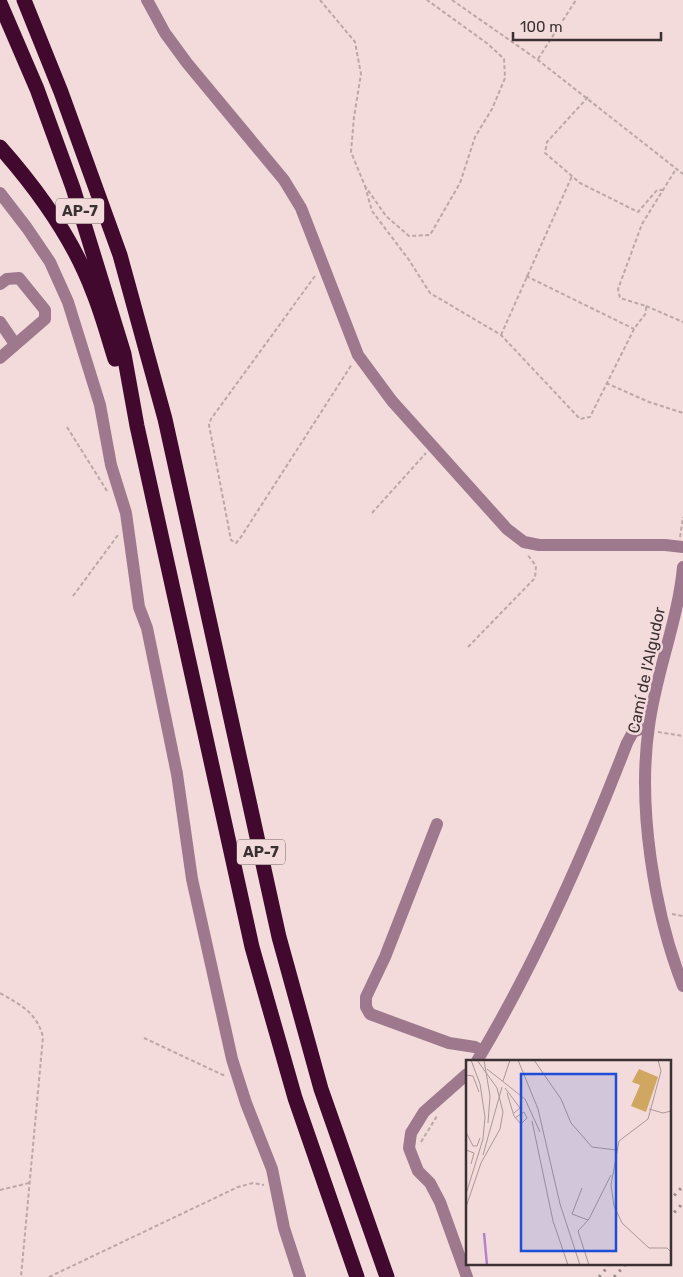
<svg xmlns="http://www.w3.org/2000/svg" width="683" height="1277" font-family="Rubik,sans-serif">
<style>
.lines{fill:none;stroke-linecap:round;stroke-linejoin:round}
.path{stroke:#bba7a7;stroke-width:2;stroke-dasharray:4 2.5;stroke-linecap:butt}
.minor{stroke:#9e798e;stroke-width:12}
.highway{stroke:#42092f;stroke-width:15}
.rail{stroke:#9c8b8b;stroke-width:3;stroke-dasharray:2.5 5;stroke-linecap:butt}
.labels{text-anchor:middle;stroke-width:5;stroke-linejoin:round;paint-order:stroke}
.shield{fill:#f3dbdb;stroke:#726465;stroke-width:1}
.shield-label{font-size:15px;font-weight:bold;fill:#3b3132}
.street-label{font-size:16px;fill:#3b3132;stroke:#f3dbdb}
.inset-river{fill:none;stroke:#b181cd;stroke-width:2.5}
.inset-road{fill:none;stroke:#a99797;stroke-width:1}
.view{fill:#1d4ed8;fill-opacity:0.15;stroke:#1d4ed8;stroke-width:2.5}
.inset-edge{fill:none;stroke:#3b3132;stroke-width:2.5}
</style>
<rect width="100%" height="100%" fill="#f3dbdb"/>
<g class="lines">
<path class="path" d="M320,0l35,42 6,32 -7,43 -3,35 14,34 21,30 23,20 21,-1 30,-52 15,-46 17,-28 13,-31 -1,-19 -16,-15 -61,-44
M452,0l86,60 145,114
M538,59l38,-59
M588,97l-41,45 -2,11 35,30 58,29 19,-22h6
M365,186l7,25 37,49 21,33 71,42 79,84 10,-2 44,-88 12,-16v-7l-26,-8 -2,-9 24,-65 34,-55
M315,276l-104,143 -2,6 22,115 5,3 5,-6 111,-173
M526,276l108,53
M646,306l37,16
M501,335l71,-159
M606,383l43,19 34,11
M67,427l40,64
M372,513l54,-60
M680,537l3,-20
M73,596l45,-61
M468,647l67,-69 1,-12 -9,-12
M658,732l25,4
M672,914l11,2
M0,993c21,12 37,20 43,44l-22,240
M144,1038l79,37 3,-1
M421,1142l16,-26
M0,1190l29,-7
M49,1277l189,-90 15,-4 11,2"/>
<path class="minor" d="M147,0l18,33 22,30 97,117 17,28 57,147 34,46 115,128 17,13 15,3h126l18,2
M0,193l27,35 23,34 18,40 32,103 11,60 15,48 13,94 8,21 30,146 15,105 40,180 14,44 26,66 12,59 16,49
M0,284l7,-5 12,-1 26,32v9l-45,39
M0,322l15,22
M683,567c-5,54 -27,105 -34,159 -12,80 5,186 34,260
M437,824l-52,133 -19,40v10l4,7 79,29 26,4 8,4
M477,1061c60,-100 108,-209 150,-318l6,-11 16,-6
M467,1074l-43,38 -13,21 -2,15 9,23 12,12 10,19 27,75"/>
<path class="highway" d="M24,0l37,92 59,163 45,164 114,518 42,152 66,188
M0,3l37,86 36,99 51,166 13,72 115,521 43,151 62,179
M0,147c38,43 73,91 93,145 9,22 15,45 22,67"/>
<path class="rail" d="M669,1201l14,-15
M669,1218l14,-15
M599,1277l12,-14
M614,1277l13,-14"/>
</g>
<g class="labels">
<g class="shield">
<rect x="56" y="198.5" width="48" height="25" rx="4"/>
<rect x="237" y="839.5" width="48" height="25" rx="4"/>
</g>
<g class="shield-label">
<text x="80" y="216">AP-7</text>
<text x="261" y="857">AP-7</text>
</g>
<g class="street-label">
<text transform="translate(646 670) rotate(-78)" y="6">Camí de l'Algudor</text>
</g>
</g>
<g transform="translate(466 1060)">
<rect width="205" height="205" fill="#f3dbdb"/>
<path d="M173,9l19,8 -12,35 -15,-6 9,-21 -8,-3z" fill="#d0a760"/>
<path class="inset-river" d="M18,173l3,32"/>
<path class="inset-road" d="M18,0l6,36 -2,27M52,0l20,49 22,95 20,61M68,0l27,39 10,24 21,24 24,3M192,0l3,11 -13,48 -29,22 -8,44 3,21 8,17 27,25h18l4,4M21,9l38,30 15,33M0,15l7,1 6,16M37,21l7,-21M39,28l15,20 -6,5M41,33l7,23 6,7 1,1 6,-6 -3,-6 -9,6M183,49l14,4 8,-2M66,61l21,100 15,44M0,72l7,14h4l3,-8M0,90l8,3 -3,11M17,95l19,-68M116,128l-10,26 16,6M0,134l17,-55 2,-22 -5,-33 -9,-24M0,147l15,-44 19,-34 3,-17 -6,-24 -20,-28M123,205l-11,-34 11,-12 22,-44"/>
<path class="view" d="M55,14h95v177h-95z"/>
<rect width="205" height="205" class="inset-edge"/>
</g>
<path d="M513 32v8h148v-8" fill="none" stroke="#3b3132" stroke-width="2.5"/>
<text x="520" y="32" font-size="15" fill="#3b3132" stroke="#f3dbdb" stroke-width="4" paint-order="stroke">100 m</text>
</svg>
